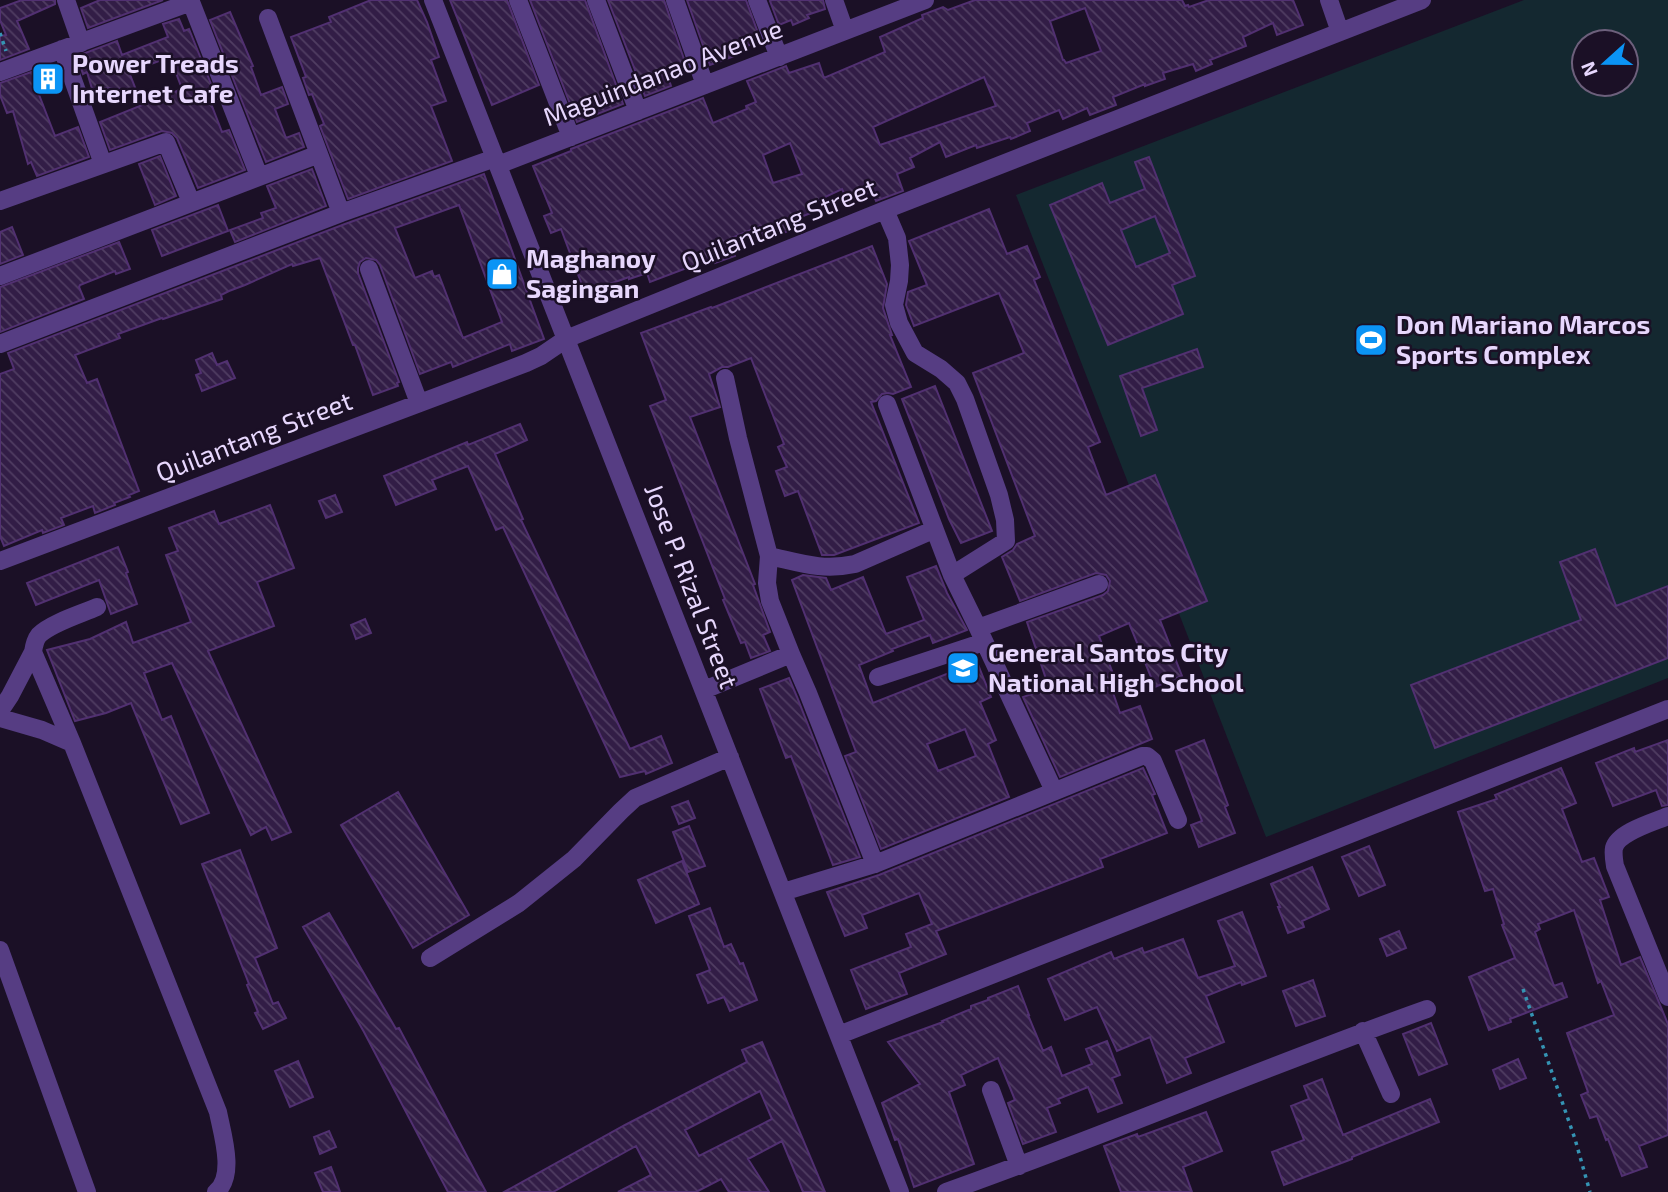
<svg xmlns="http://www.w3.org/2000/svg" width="1668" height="1192" font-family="'Exo 2',sans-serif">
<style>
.garden{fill:#142830;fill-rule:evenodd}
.building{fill:url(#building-back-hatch);stroke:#513071;stroke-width:2;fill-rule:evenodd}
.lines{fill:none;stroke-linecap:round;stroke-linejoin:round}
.path{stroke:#3594b4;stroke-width:3.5;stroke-dasharray:3.5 5;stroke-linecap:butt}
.minor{stroke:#563d83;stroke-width:18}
.labels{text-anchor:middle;stroke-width:5;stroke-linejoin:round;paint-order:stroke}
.poi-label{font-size:26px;font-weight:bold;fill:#e7d7fd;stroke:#1b1026;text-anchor:start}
.street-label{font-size:26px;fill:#e7d7fd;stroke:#1b1026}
</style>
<defs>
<pattern id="building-back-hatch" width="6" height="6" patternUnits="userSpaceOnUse" patternTransform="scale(1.75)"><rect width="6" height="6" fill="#321d46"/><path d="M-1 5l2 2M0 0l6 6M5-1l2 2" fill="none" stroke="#503d62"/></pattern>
</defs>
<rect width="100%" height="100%" fill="#1b1026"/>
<path class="garden" d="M1524,0h144v678l-402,159 -250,-642zM1584,42h42v42h-42z"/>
<path class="building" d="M22,0h33v4l-38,17 12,28 -29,11v-24l6,-1 -6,-15v-12z
M100,0h63l-75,28 -7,-20z
M371,0h46l10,22 12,35 -8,3 15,41 -15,5 21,55 -104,38 -28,-73 4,-2 -12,-30 -3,1 -6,-17 3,-1 -15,-40 40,-15 -2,-5z
M450,0h57l32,85 -47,20z
M530,0h55l38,104 -46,18z
M608,0h56l23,68 -20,6 4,12 -26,10z
M687,0h59l12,33 -8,3 4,7 -16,7 2,4 -30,11z
M772,0h51l2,9 -18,6 2,3 -16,7 -2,-5 -12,5 -9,-24z
M975,0h207l3,6 3,-1 1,2 20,-7h84l10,25 -26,10 -4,-12 -30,14 3,9 -36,14 2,4 -16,7 -3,-7 -30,9 2,6 -20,7v-2l-32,13 3,8 -26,10 -3,-7 -24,11 -4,-9 -32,13 3,8 -19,8 -1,-2 -33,11 -1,-3 -30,12 -6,-15 -30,16 4,9 -17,7 6,17 -27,10 -4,-10 -24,11 -6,-13 -34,16 3,8 -23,9 3,8 -26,10 -5,-14 -31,13 6,17 -20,7 -2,-5 -63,24 -3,-9 -18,6v-2l-44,16 -24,-64 -10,4 -7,-17 8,-3 -19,-47 38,-15v-2l132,-51 10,25 34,-14 -1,-3 10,-4 -9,-21 39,-15 3,7 30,-10 5,15 61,-26 -5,-15 43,-19 -1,-3 21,-8 5,3zM1085,8l16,43 -35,12 -2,-3h-1l-13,-39zM984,77l12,29 -116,39 -7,-18zM790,143l12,31 -29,9 -10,-28z
M230,12l23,54 -2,1 10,28 21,-8 6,17 -13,5 11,29 13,-5 5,14 -38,15 -56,-142z
M179,19l5,12 5,-2 28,70 -7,2 12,31 7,-2 16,40 -47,18 -21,-50 -5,-5 -10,-2 -52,19 -10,-28 82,-33 -12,-32 -41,15 7,18 -32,-2 -11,4 -6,-20 -4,2 -6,-18 40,-15 5,14 46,-18 -5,-13z
M56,66l6,16 -24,10 17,44 23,-9 11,30 -52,19 -6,-14 -3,2 -15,-53 -6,2 -7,-18v-12l37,-13 1,3z
M160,156l16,40 -21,9 -16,-41z
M1149,157l46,119 -23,9 11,29 -75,31 -58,-140 52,-22 8,20 35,-14 -10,-27zM1155,216l15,37 -34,14 -15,-37z
M312,169l14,37 -91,36 -5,-12 33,-12 -2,-5 15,-5 -9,-22z
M484,174l60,165 -32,12 -2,-7 -57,23 -2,-5 -31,12 -40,-109 -4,-5 -10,-2 -6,4 -2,6v5l41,109 -2,1 1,3 -25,9 -18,-50h-2l-33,-87 -27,8 -1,-2 -47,21 -16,6 -8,4 1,4 -59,20 -1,-1 -44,16 2,4 -45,17 12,28 10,-4 42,112 -10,4 1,2 -16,6 1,2 -20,8 -2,-7 -32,12 3,7 -21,8 -1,-3 -38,16 -4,-10v-162l14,-5 -6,-16 337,-129zM459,205l43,117 -39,16 -24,-63 -5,2 -2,-6 -17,7 -20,-50z
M218,205l10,26 -66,25 -10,-26z
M989,209l18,45 20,-8 13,31 -6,3 66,162 -12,5 18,48 49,-20 52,126 -47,19 22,56 -27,11 -26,-64 -30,13 17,46 -6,2 10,29 20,-7 12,33 -92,38 -37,-80 26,-9 -22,-66 76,-27 5,-4 2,-10 -4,-6 -10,-2 -76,28 -18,-44 11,-7 4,-6 18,-8 -62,-163 51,-20 -25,-60 -85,33 -8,-21 2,-13 19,-7 -18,-44z
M12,227l11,28 -23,9v-32z
M119,242l11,27 -14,5 -1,-3 -35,14 -1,2 5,12 -84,33v-45z
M872,246l15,38 -4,24 9,27h-2l21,52 -18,7 -5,-1 -6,1 -6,7 -5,1 48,121 -85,32h-12l-24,-64 -13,5 -9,-25 11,-4 -9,-20 6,-3 -33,-86 -23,9h-6l-13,7 11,33 -30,10 65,167 -2,1 17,47 -7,3 7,16 -19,7 -6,-16 -4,1 -18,-43 2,-1 -75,-193 16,-6 -25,-67 70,-26 1,1z
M1197,349l6,18 -61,21 15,42 -16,6 -21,-60z
M212,353l5,12 10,-4 8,17 -33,13 -6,-16 5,-2 -5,-13z
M935,386l57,145 -31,12 -12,-24 -47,-120z
M520,424l7,16 -32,14 28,65 -2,1 109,229 31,-13 11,27 -26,11 -1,-3 -25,6 -117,-250 -7,3 -28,-64 -36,14 4,9 -40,16 -12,-29 83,-34 1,3z
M335,495l7,17 -16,6 -7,-17z
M270,505l24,63 -37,14 17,44 -66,25 83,181 -19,8 -6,-13 -15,8 -79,-172 -28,10 18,47 9,-4 38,97 -28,11 -50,-121 -25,10 -31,8 -28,-71 43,-11 36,-17 7,21 58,-21 -25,-67 12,-4 -9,-23 45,-17 5,13z
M118,547l10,25 -2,1 11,31 -26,10 -12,-34 -63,25 -9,-22z
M1595,549l21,57 52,-20v72l-233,90 -24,-63 170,-65 -21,-58z
M936,566l11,27 20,37 -34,13 -3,-8 -38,14 1,2 -34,14 14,38 104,-41 14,35 -11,5 16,38 -8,4 21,53 -128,52 -36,-93 11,-4 -64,-172 11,-5 23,3 5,12 32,-13 23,57 38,-14 -17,-43zM965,729l11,27 -38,15 -11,-27z
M365,619l6,14 -15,6 -5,-14z
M789,678l8,19 63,160 -27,8 -42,-109 -5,2 -26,-69z
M1204,740l24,65 -3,2 10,26 -36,14 -8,-22 11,-4 -26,-70z
M1668,740v65l-6,1 -6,-16 -43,16 -17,-43 38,-15 1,4z
M1143,768l12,26 -3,1 15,38 -67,26 3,8 -167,64 10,23 -47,19 8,21 -41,15 -15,-39 60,-23 -5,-13 26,-10 -13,-31 -57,22 5,13 -22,8 -18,-44 52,-17z
M1561,768l15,35 -14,6 20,53 12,-4 15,39 -9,3 21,65 19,-8 28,67v111l-29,11 8,21 -25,9 -14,-37 -2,1 -9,-24 -7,2 -9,-23 7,-3 -21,-59 47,-18 -13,-34 -3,2 -24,-73 -36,14 2,5 -5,3 19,54 8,-3 5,14 -57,22 1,3 -22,8 -20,-53 46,-19 -13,-33 2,-1 -11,-35 -8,2 -27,-79 39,-13 -2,-4z
M398,792l71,123 -56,33 -72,-123z
M688,801l7,17 -16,6 -7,-17z
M689,826l16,40 -17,6 -15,-40z
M1369,846l16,39 -26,11 -17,-39z
M240,850l37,98 -22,10 18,46 5,-2 8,16 -23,11 -8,-16 3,-1 -11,-27 2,-1 -47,-120z
M682,861l17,43 -43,19 -18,-43z
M1312,867l17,42 -27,12 2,6 -16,6 -10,-26h2l-9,-23z
M710,908l14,39 7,-3 9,20 3,-1 14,37 -27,11 -6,-14 -16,6 -11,-28 13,-5 -21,-54z
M1242,912l24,64 -24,9 -1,-3 -35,14 18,46 -39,16 6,15 -24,10 -17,-46 -33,14 -20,-44 -32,13 -17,-41 63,-27 3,7 28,-11 2,5 39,-14 15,39 37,-12 -17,-45z
M329,913l67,116 3,-1 87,164h-38l-84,-160 -61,-105z
M1399,931l7,17 -19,8 -7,-17z
M1313,980l12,36 -29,10 -13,-35z
M1018,986l11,29h-1l15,36 8,-4 11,29 30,-12 -6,-15 21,-8 13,34 -8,3 10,25 -24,9 -10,-25 -30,12 2,4 -13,5 9,24 -33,12 -15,-41 7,-3 -17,-42 -37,17 4,10 -16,7 25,72 -60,23 -16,-48 -3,1 -13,-37 38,-19 -32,-42 55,-20 -1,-1 29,-12v-3l17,-6v-2z
M1431,1023l16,41 -28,11 -16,-41z
M762,1042l63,150h-22l-21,-51 -34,18 21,33h-40l-8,-13 -25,13h-78l33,-17 -15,-29 -83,46h-49l121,-67 122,-63 -5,-12zM760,1091l12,28 -73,37 -14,-26z
M1518,1059l8,19 -26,11 -7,-19z
M298,1061l15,36 -23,10 -15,-36z
M1322,1079l21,56 87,-36 9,23 -87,35v2l-68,26 -12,-33 32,-12 -13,-34 18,-7 -5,-13z
M1206,1112l16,39 -39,16 9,25h-71l-17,-46 33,-12 1,3z
M329,1131l7,16 -16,7 -6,-17z
M331,1167l6,16 3,9h-17l-8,-19z"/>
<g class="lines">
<path class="path" d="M0,33l6,18
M1523,989l52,150 15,53"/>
<path class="minor" d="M66,0l15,43
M433,0l467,1192
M518,0l53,137
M596,0l42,111
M675,0l30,85
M757,0l22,57
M834,0l11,31
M1329,0l11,32
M268,18l73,195
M62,49l41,115
M0,72l191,-70 68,174
M498,165l427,-165
M0,201l166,-59 25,60
M885,210l12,28 3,27 -1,16 -5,24 5,18 16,30 26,16 16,14 8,16 34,96 6,25 1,21 -54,34
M369,269l50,134
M0,276l319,-122
M0,344l341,-131 154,-55
M725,378l13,60 31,118 -2,27 3,18 21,53
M887,404l65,171 26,53 76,163
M769,556c32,7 53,15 86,8l78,-34
M0,561l526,-198 15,-7 25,-17 319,-129 537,-210
M97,607c-16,7 -46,16 -58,28 -4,5 -5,10 -6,17l39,91 146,369c4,21 18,64 -2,80
M978,628l121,-44
M878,677l106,-35
M704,690l87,-36 17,39 67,171
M0,711l10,-15 23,-44
M0,718l42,12 30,13
M1668,816c-14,6 -50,16 -54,32 -1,5 0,12 1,18l53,131
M783,892l92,-28 267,-108h5l6,5 25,59
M0,950l87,242
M430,958l89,-55 55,-44 47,-48 14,-13 95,-41
M1363,1031l28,63
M839,1035l829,-326
M991,1090l28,76
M946,1192c162,-57 320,-126 481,-183"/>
</g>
<defs>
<symbol id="building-square" viewBox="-11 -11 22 22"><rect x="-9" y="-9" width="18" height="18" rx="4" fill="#0b94f5" stroke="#1b1026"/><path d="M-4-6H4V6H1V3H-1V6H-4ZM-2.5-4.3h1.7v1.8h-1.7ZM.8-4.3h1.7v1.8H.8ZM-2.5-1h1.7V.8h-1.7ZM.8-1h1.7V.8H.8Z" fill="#fff"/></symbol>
<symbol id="shop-square" viewBox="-11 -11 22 22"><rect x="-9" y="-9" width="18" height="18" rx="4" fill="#0b94f5" stroke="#1b1026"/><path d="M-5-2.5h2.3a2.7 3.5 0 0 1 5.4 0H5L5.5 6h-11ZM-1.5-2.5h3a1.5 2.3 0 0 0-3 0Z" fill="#fff"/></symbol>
<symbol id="stadium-square" viewBox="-11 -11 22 22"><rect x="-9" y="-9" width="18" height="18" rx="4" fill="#0b94f5" stroke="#1b1026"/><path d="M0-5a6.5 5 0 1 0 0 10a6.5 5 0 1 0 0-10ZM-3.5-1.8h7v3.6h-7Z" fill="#fff"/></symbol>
<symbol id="school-square" viewBox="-11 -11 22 22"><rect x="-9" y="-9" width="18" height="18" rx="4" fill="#0b94f5" stroke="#1b1026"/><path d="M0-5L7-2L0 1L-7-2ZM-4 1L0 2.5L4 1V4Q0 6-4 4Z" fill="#fff"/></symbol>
</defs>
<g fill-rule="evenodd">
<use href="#building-square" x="29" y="60" width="38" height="38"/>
<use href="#shop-square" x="483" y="255" width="38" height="38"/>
<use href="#stadium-square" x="1352" y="321" width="38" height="38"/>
<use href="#school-square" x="944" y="649" width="38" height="38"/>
</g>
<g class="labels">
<g class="poi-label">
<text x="72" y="73">Power Treads<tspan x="72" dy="30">Internet Cafe</tspan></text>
<text x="526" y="268">Maghanoy<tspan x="526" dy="30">Sagingan</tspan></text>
<text x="1396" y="334">Don Mariano Marcos<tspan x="1396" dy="30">Sports Complex</tspan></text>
<text x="988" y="662">General Santos City<tspan x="988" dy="30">National High School</tspan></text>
</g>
<g class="street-label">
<text transform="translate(663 73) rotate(-21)" y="9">Maguindanao Avenue</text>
<text transform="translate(779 225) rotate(-22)" y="9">Quilantang Street</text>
<text transform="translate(254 437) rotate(-21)" y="9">Quilantang Street</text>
<text transform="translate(691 586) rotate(69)" y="9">Jose P. Rizal Street</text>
</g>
</g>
<g transform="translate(1605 63) rotate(249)"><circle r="33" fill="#1b1026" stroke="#6d607c" stroke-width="2"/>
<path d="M0-5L12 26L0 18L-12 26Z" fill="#0b94f5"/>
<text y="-10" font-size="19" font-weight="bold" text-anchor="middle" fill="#e7d7fd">N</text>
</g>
</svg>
